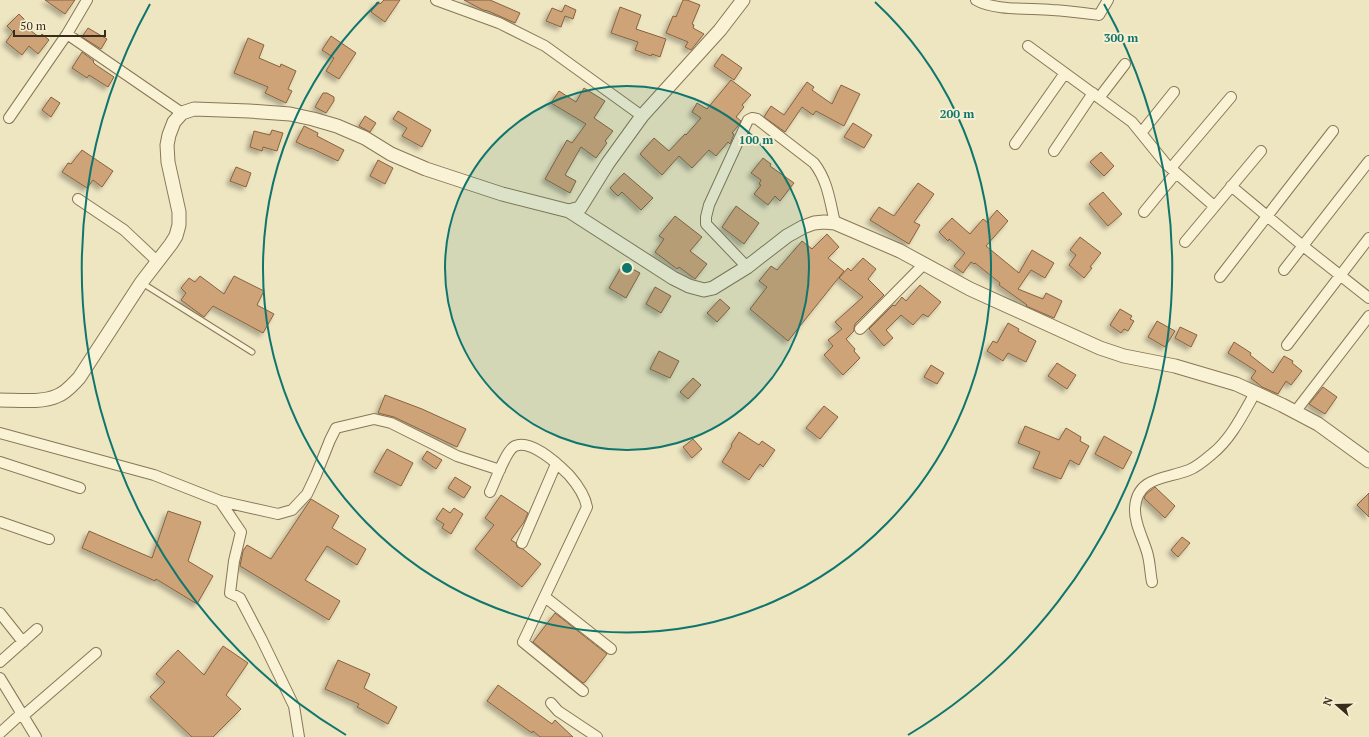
<svg xmlns="http://www.w3.org/2000/svg" width="1369" height="737" font-family="'PT Serif',serif">
<style>
.building{fill:#cda377;stroke:#88623e;filter:url(#shadow)}
.lines{fill:none;stroke-linecap:round;stroke-linejoin:round}
.service-casing{stroke:#887759;stroke-width:7}
.minor-casing{stroke:#887759;stroke-width:12}
.tertiary-casing{stroke:#887759;stroke-width:15}
.service{stroke:#f9f2d5;stroke-width:5}
.minor{stroke:#f9f2d5;stroke-width:10}
.tertiary{stroke:#f9f2d5;stroke-width:13}
.ring{fill:none;stroke:#0f766e;stroke-width:2}
.centre{fill:#0f766e;stroke:#f6efd1;stroke-width:2}
.ring-label{font-size:12px;text-anchor:middle;font-weight:bold;fill:#0f766e;stroke:#f6efd1;stroke-width:4;stroke-linejoin:round;paint-order:stroke}
</style>
<defs>
<filter id="shadow"><feDropShadow dx="-3.5" dy="3.5" stdDeviation="2" flood-color="#0004"/></filter>
</defs>
<rect width="100%" height="100%" fill="#eee5c1"/>
<path class="building" d="M45,0h30l-10,14z
M384,0h16l-15,22 -14,-10 6,-10 3,2z
M464,0h26l30,13 -5,10 -27,-12 -5,-1z
M683,0h4l13,5 -8,19 2,1 -1,3 11,6 -13,16 -6,-3 3,-5 -22,-9 7,-17 3,1z
M565,5l11,5 -3,9 -8,-3 -4,11 -15,-6 6,-13 10,4z
M620,7l21,8 -5,14 30,10 -6,18 -8,-3 -1,2 -16,-6 3,-8 -27,-9z
M19,14l7,7 -4,3 17,13 3,-3 7,6 -11,14 -9,-8 -7,9 -16,-13 7,-10 -6,-6z
M88,28l19,11 -6,10 -19,-12z
M331,36l25,17 -17,26 -13,-8 8,-13 -12,-8z
M248,38l16,7 -5,13 21,9 1,-3 15,7 -8,18 4,2 -6,12 -21,-10 3,-6 -34,-14z
M82,52l12,9 -1,1 3,3 18,12 -6,10 -19,-12 -2,3 -15,-10z
M722,54l20,14 -8,12 -20,-14z
M731,80l20,15 -9,10 2,2 -8,10 5,4 -3,5 -6,7 2,1 -3,8 -1,2 -2,-2 -12,14 -7,-6 -17,18 -13,-12 -17,19 -22,-21 14,-16 15,13 16,-17 1,1 15,-17 -9,-6 5,-9 10,6z
M807,82l7,5 -2,3 20,14 9,-19 19,9 -16,32 -28,-15 -3,4 -11,-8 -17,25 -21,-15 7,-11 13,9z
M584,88l21,13 -11,17 19,13 -8,10 2,2 -11,15 -15,-11 -16,28 11,6 -6,12 -25,-14 22,-39 5,3 14,-19 -35,-21 8,-12 17,11z
M323,93h4l7,4v4l-8,12 -11,-6z
M51,97l9,6 -9,14 -9,-7z
M398,111l33,19 -9,17 -20,-11 5,-8 -14,-9z
M365,116l11,7 -6,9 -11,-6z
M853,123l19,12 -8,13 -20,-11z
M304,126l14,7 -1,3 27,14 -6,11 -27,-13v1l-15,-7z
M272,130l11,3 -6,18 -14,-4 -1,4 -12,-4 4,-16 16,4z
M82,150l31,21 -11,16 -9,-7 -6,8 -25,-16 6,-9 3,1z
M1101,152l13,14 -10,10 -14,-14z
M763,158l8,6 -1,2 24,17 -14,18 -5,-5 -7,9 -14,-11 7,-9 -2,-1 2,-4 -10,-7z
M378,160l15,8 -8,16 -15,-8z
M236,167l15,6 -5,14 -16,-6z
M624,173l29,25 -12,12 -19,-18 -4,4 -8,-8z
M918,183l16,11 -20,28 6,3 -11,19 -39,-24 9,-13 15,9z
M1103,192l19,22 -14,12 -19,-22z
M736,206l23,17 -15,21 -22,-17z
M997,210l11,11 -22,25 33,27 13,-23 22,13 -9,15 -14,-8 -13,19 25,10 3,-6 16,8 -8,17 -28,-12 1,-1 -28,-20 1,-2 -25,-20 -1,1 -3,-2 -8,11 -9,-7 11,-13 -16,-14 -1,2 -9,-9 13,-14 18,16 13,-15 4,3z
M675,216l27,21 -12,14 17,13 -12,15 -16,-12 -2,2 -22,-17 9,-13 -5,-3z
M827,234l12,13 -11,11 16,13 -56,70 -38,-32 17,-22 -8,-6 12,-15 6,4 25,-29 10,8z
M1080,237l21,16 -11,14 2,1 -8,10 -15,-13 7,-10 -6,-5z
M863,258l13,11 -8,10 16,16 -29,29 -1,4v3l-8,8 9,10 -1,2 6,7 -17,17 -19,-20 9,-9 -5,-6 14,-11 -7,-7 28,-25 -24,-19 9,-10 3,3z
M623,264l17,9 -14,25 -17,-10z
M200,276l24,18 10,-18 30,15 -7,14 17,9 -11,19 -50,-27 -9,11 -23,-17 5,-7 -5,-5 8,-10 6,4z
M920,285l21,17 -13,15 -5,-3 -10,11 -12,-10 -15,15 7,8 -9,8 -15,-17 24,-24 2,1 7,-9 4,4z
M655,287l16,9 -10,17 -15,-9z
M720,299l10,9 -13,14 -10,-9z
M1120,309l12,7 -2,3 4,2 -6,10 -4,-2 -3,4 -11,-8z
M1157,321l18,10 -10,16 -17,-10z
M1008,323l11,6 -1,2 18,10 -10,21 -18,-9 -5,8 -16,-10 6,-10 4,2z
M1180,327l17,8 -6,12 -16,-9z
M1234,342l17,11 -1,2 23,18 11,-17 9,5 -1,2 10,8 -11,14 -5,-4 -8,13 -16,-7 -11,-9 5,-7 -28,-18z
M659,351l20,10 -9,17 -20,-9z
M1057,363l19,12 -9,14 -19,-13z
M931,365l13,8 -7,11 -13,-7z
M693,378l8,7 -13,14 -8,-7z
M1323,387l14,10 -12,17 -16,-10z
M385,395l37,14 44,20 -9,18 -63,-30 -16,-4z
M824,406l14,11 -18,22 -14,-11z
M1025,426l34,14 7,-12 15,9 -1,4 9,5 -10,19 -9,-5 -9,19 -28,-11 7,-16 -22,-9z
M739,432l20,13 3,-4 13,9 -12,17 -3,-3 -11,16 -27,-18 10,-16 -1,-1z
M1104,436l28,16 -9,17 -28,-15z
M693,439l9,10 -10,9 -9,-11z
M387,449l26,14 -12,23 -27,-14z
M427,451l15,9 -6,9 -14,-10z
M455,477l16,10 -7,11 -16,-10z
M1155,487l20,19 -10,12 -21,-20 2,-4z
M1369,493v24l-12,-12z
M501,495l27,18 -4,9 -13,18 5,3 1,4 6,2 18,15 -19,23 -47,-38 19,-24 -9,-7z
M311,499l28,17 -7,12 34,21 -9,16 -30,-19 -22,34 35,21 -11,19 -89,-54 3,-15 4,-6 24,14z
M443,508l7,5 4,-5 9,6 -12,20 -9,-6 2,-4 -8,-5z
M168,511l33,11 -13,39 25,15 -16,28 -41,-25 -1,2 -73,-33 7,-17 63,27z
M1182,537l8,6 -12,14 -7,-7z
M555,613l52,41 -22,28 -2,1 -50,-41z
M223,646l25,17 -22,32 15,14 -28,28h-21l-42,-40 15,-15 -9,-8 22,-24 26,25z
M338,660l32,14 -6,14 33,19 -9,17 -31,-17 2,-3 -34,-15z
M498,685l54,39 3,-4 18,17h-33l-7,-6 -1,2 -45,-32z"/>
<g class="lines">
<defs>
<path id="service" d="M142,283l110,69"/>
<path id="minor" d="M436,0l63,23 46,23 97,70
M976,0c18,11 55,8 76,10 16,1 31,3 47,5l9,-15
M67,34l115,79
M1028,46l104,76 34,42 48,42
M1099,98l26,-34
M9,118l58,-84 20,-34
M1141,133l33,-41
M1015,144l50,-71
M1054,151l39,-58
M1171,168l60,-71
M1231,186l72,60 66,52
M78,199l46,31 34,32
M1144,212l32,-39
M1185,242l76,-91
M747,267l-41,-43v-7l3,-12 39,-85 4,-2 5,1 57,44c14,18 16,39 21,60
M1284,270l85,-109
M1220,277l113,-146
M860,329l64,-65
M1287,345l82,-107
M1295,412l74,-96
M0,433l154,42 66,26 58,13 14,-4 15,-16 9,-19 14,-35 6,-12 38,-9 17,4 66,33 43,14
M0,462l80,26
M490,492c5,-10 16,-42 25,-46 16,-7 43,18 54,29 7,8 16,21 18,32l-64,135 60,49
M220,501l21,31 -7,29 -4,32 10,5 21,40 33,68 5,31
M0,522l49,17
M522,543l34,-79
M1152,582c-2,-10 -2,-21 -5,-30 -4,-14 -13,-29 -12,-44 2,-32 32,-29 54,-38 8,-3 16,-10 23,-16 19,-15 31,-40 43,-61
M545,597l66,52
M0,613l23,29
M0,662l37,-33
M0,678l36,59
M551,703l7,8 39,26
M23,716l73,-63
M0,733l22,-20"/>
<path id="tertiary" d="M569,211l104,67 16,8 15,4 9,-2 34,-21 40,-31 16,-9 11,-4 10,-1 11,1 65,28 70,38 130,59 24,8 51,10 61,18 46,21 36,19 51,37
M0,400c16,0 42,3 57,-4 9,-3 16,-12 22,-18l62,-95 30,-39 5,-8 3,-11v-13l-11,-50 -1,-17 2,-10 5,-13 8,-9 12,-4 55,2 41,3 23,5 24,7 28,12 26,16 35,15 76,25 67,17 11,-3 28,-45 34,-47 78,-86 23,-30"/>
</defs>
<use href="#service" class="service-casing"/>
<use href="#minor" class="minor-casing"/>
<use href="#tertiary" class="tertiary-casing"/>
<use href="#service" class="service"/>
<use href="#minor" class="minor"/>
<use href="#tertiary" class="tertiary"/>
</g>
<circle cx="627" cy="268" r="182" fill="#0f766e" fill-opacity=".12"/>
<g class="ring">
<circle cx="627" cy="268" r="182"/>
<path d="M875 2A364 364 0 1 1 379 2"/>
<path d="M346 735A545 545 0 0 1 150 4M1104 4A545 545 0 0 1 908 735"/>
</g>
<circle cx="627" cy="268" r="6" class="centre"/>
<g class="ring-label">
<text x="1121" y="42">300 m</text>
<text x="957" y="118">200 m</text>
<text x="756" y="144">100 m</text>
</g>
<g transform="translate(1337 705) rotate(290)" stroke="#f6efd1" stroke-width="3" paint-order="stroke">
<path d="M0-3L7 15L0 10L-7 15Z" fill="#382d1d"/>
<text y="-6" font-size="11" font-weight="bold" text-anchor="middle" fill="#382d1d">N</text>
</g>
<path d="M14 30v6h91v-6" fill="none" stroke="#382d1d" stroke-width="2"/>
<text x="20" y="30" font-size="12" fill="#382d1d" stroke="#f6efd1" stroke-width="3" paint-order="stroke">50 m</text>
</svg>
